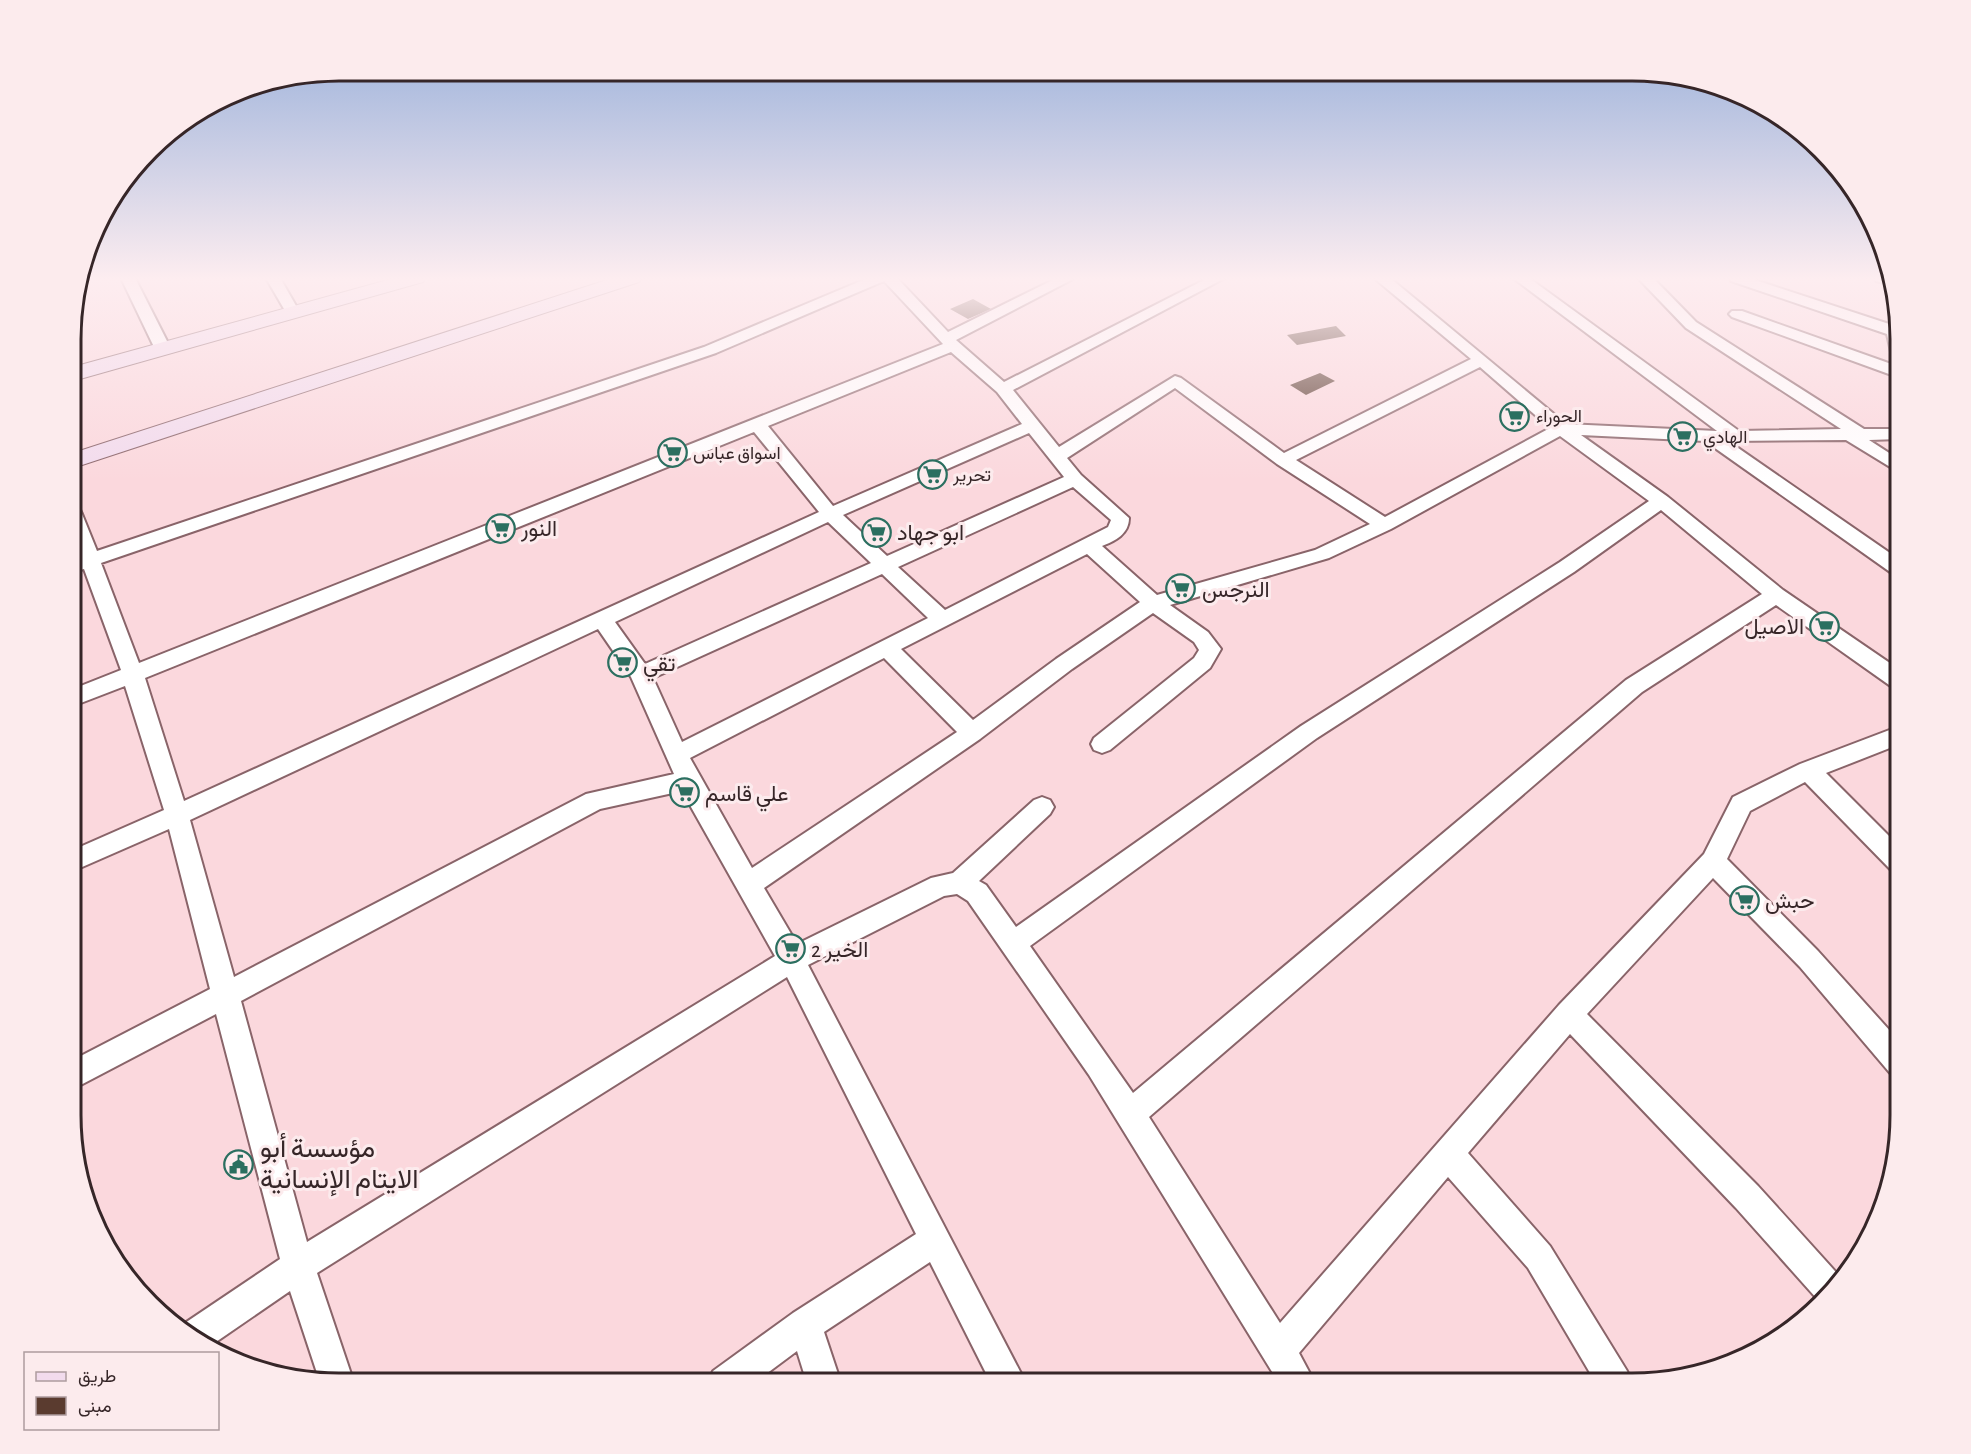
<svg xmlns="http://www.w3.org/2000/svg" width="1971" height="1454" font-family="'Alegreya Sans',Vazirmatn,sans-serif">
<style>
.building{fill:#5a3b2f}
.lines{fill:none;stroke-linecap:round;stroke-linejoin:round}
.street-casing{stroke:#896469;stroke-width:4}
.secondary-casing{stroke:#896469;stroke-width:2}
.street{fill:#fff;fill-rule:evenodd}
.secondary{fill:#f2dbed;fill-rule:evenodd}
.labels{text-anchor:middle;stroke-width:6;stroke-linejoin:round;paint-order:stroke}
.far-poi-label{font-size:18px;fill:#362628;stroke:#fcebed;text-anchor:start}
.poi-label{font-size:22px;fill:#362628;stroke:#fcebed;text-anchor:start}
.near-poi-label{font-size:27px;fill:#362628;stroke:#fcebed;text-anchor:start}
.rim{fill:none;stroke:#362628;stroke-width:3}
</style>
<rect width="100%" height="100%" fill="#fbd8dd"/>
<path class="building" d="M973,299l18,10 -23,10 -18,-10z
M1336,326l10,10 -49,9 -10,-10z
M1320,373l15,8 -29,14 -16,-10z"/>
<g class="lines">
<defs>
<path id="street" d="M121,278h14l35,69 -2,3 -6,2 -8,-5z
M266,278h14l19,33 -2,3h-10z
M868,278h29l51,54 109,-54h18l-119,62 48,42 204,-104h17l-212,112 46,57 116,-71 6,2 103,75 187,-94 -97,-81h16l176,146 151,7 -204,-153h16l210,153 102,-2 -155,-101 -48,-50h15l43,44 168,107h36v10l-31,1 31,20v13l-54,-33 -118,1 172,119v15l-7,-1 -188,-133 -124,-6 87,62 115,93 117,80v19l-8,-2 -116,-82 -134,87 -493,425 131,206 279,-318 145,-151 29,-57 67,-33 100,-38v18l-74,29 74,74v26l-9,-3 -86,-88 -55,29 -23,48 91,92 82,91v35l-10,-4 -90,-106 -87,-89 -126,136 171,172 85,94 -25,20 -82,-92 -166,-174 -102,119 82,93 77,125 5,12h-36l-68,-115 -80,-91 -149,176 16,30h-36l-190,-308 -121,-174 -11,-7 -13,2 -136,69 218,418h-35l-61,-121 -106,70 17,51h-34l-10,-32 -43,32h-46l5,-12 80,-58 123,-79 -129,-257 -470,296 37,110 -34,-1 -30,-91 -80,55 -30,-16 2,-5 98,-66 -64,-245 -143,75v-29l137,-71 -41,-160 -96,42v-21l91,-40 -39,-124 -52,20v-17l48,-19 -37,-101 -11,3v-13l6,-2 -6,-18v-31l7,2 2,4 15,37 607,-204zM884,281l59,63 -804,319 -38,-100 615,-210zM951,352l46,40 25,32 -189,82 -65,-80zM1480,367l70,61 -165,89 -89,-57zM1175,388l102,76 93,60 -55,26 -158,45 -55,-49c13,-5 27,-12 27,-28l-48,-43 -14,-17zM754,432l65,80 -635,289 -39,-123zM1029,433l35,44 -177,79 -44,-41zM1560,436l89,65 -89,61 -259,164 -285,201 -30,-42 -7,-4 71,-67 4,-7 -4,-7 -8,-3 -8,3 -81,73 -22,5 -134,66 -33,-56 216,-149 92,-70 81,-56 41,29 5,8 -5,8 -100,80 -3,6 3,6 8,3 8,-3 100,-82 11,-19 -13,-17 -38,-27 159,-47 62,-29zM1073,487l38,33 -3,7 -163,83 -47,-43zM1661,510l101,84 -136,86 -493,413 -103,-147 287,-208 257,-166zM828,522l43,41 -226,101 -30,-42zM1087,554l53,48 -84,57 -83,61 -72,-71zM882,574l46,44 -246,124 -29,-64zM598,629l33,48 43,97 -88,20 -352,183 -44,-157zM884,658l73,74 -205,136 -62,-110zM682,791l93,165 -468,286 -66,-241 359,-192z
M1729,278h20l140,46 5,-9 4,-1 2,64 -168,-61 -3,-3 3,-3h10l152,54 -7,-31 -156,-53z
M1874,278h14l2,6 -14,-3z"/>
<path id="secondary" d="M395,278h31l-3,4 -350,99v-14z
M613,278h29l-3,4 -566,186v-15z"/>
</defs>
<use href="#street" class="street-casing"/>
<use href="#secondary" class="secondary-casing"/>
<use href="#street" class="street"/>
<use href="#secondary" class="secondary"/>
</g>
<linearGradient id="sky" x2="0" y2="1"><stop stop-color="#8faad8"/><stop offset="0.58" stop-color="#fdedf0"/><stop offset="1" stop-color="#fdedf0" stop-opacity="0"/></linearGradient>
<rect width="1971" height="481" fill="url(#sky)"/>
<defs>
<symbol id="supermarket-ring" viewBox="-11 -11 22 22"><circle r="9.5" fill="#fcebed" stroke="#2b6f60" stroke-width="1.5"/><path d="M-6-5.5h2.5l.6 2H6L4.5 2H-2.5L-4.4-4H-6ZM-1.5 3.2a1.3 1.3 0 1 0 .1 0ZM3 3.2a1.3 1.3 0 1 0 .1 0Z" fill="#2b6f60"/></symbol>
<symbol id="civic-ring" viewBox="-11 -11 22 22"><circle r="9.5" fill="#fcebed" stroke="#2b6f60" stroke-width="1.5"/><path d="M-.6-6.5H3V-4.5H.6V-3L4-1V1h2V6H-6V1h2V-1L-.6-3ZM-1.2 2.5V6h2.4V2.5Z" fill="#2b6f60"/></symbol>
</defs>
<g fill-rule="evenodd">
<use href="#supermarket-ring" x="1498" y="400" width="33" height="33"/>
<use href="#supermarket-ring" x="1666" y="420" width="33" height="33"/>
<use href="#supermarket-ring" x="656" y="436" width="33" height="33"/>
<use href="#supermarket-ring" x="916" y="458" width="33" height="33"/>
<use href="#supermarket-ring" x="484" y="512" width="33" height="33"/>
<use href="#supermarket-ring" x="860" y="516" width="33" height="33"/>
<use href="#supermarket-ring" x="1164" y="572" width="33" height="33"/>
<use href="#supermarket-ring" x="1808" y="610" width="33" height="33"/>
<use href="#supermarket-ring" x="606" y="646" width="33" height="33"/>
<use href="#supermarket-ring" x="668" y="776" width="33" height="33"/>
<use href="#supermarket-ring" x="1728" y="884" width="33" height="33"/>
<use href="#supermarket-ring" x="774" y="932" width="33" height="33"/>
<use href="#civic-ring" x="222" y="1148" width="33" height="33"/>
</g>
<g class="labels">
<g class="far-poi-label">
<text x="1536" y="422">الحوراء</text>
<text x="1703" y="443">الهادي</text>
<text x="693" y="459">اسواق عباس</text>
<text x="953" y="481">تحرير</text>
</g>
<g class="poi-label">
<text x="521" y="536">النور</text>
<text x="897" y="540">ابو جهاد</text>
<text x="1202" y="597">النرجس</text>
<text x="1804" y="634" text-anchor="end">الاصيل</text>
<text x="643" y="671">تقي</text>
<text x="705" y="801">علي قاسم</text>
<text x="1765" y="908">حبش</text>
<text x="811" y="957">الخير 2</text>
</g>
<g class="near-poi-label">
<text x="260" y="1157">مؤسسة أبو<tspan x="260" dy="31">الايتام الإنسانية</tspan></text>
</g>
</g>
<path d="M0 0H1971V1454H0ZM339 81H1632A258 258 0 0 1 1890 339V1115A258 258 0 0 1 1632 1373H339A258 258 0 0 1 81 1115V339A258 258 0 0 1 339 81Z" fill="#fcebed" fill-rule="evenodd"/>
<path class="rim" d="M339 81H1632A258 258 0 0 1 1890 339V1115A258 258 0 0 1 1632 1373H339A258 258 0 0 1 81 1115V339A258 258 0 0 1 339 81Z"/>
<rect x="24" y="1352" width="195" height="78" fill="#fcebed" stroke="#ad9c9e" stroke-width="1.5"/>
<rect x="36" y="1372" width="30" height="9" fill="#f2dbed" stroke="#ad9c9e" stroke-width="1.5"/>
<text x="78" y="1382" font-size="18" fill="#362628">طريق</text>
<rect x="36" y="1397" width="30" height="18" fill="#5a3b2f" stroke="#ad9c9e" stroke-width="1.5"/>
<text x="78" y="1412" font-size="18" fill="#362628">مبنى</text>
</svg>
